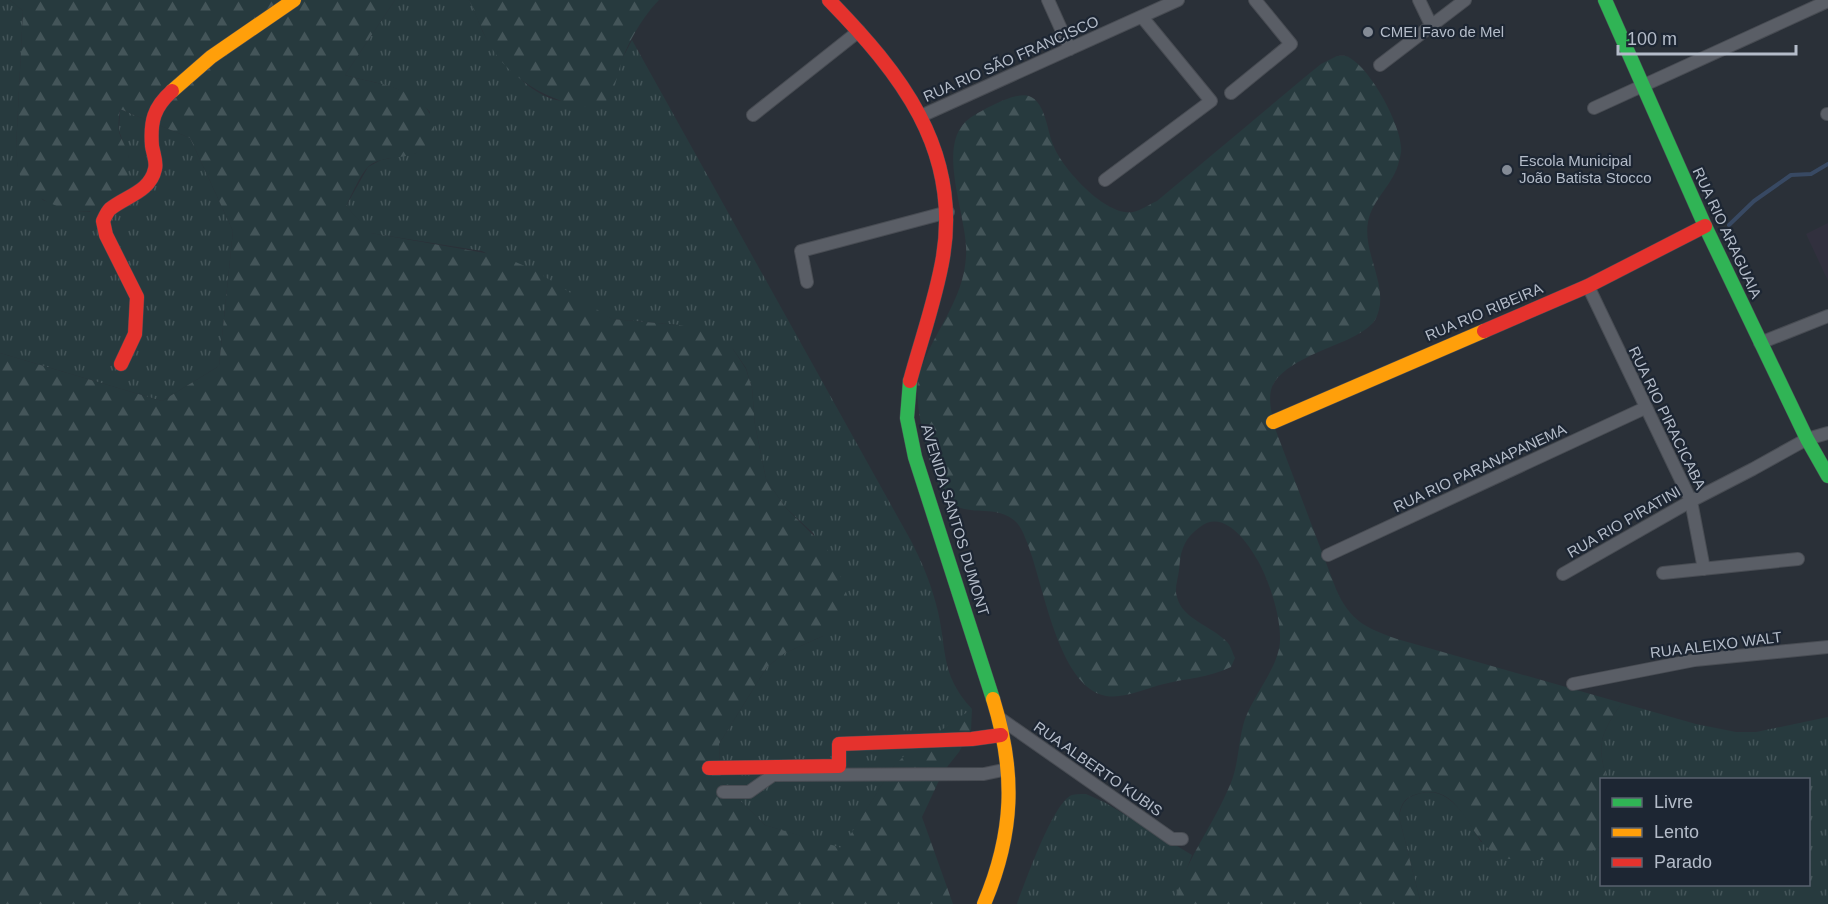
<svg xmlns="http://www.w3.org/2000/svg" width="1828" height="904" font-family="Arial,sans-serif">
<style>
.medical{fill:#31303e}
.grass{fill:url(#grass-tufts)}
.forest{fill:url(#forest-firs)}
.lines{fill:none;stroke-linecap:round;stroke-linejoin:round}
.stream{stroke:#384963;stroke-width:4}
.street-casing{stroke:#484c53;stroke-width:14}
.fast-casing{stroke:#484c53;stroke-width:15}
.slow-casing{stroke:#484c53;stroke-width:15}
.jam-casing{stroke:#484c53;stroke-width:15}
.street{stroke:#5a5e66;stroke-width:12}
.fast{stroke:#30b455;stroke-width:14}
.slow{stroke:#ff9f0a;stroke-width:14}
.jam{stroke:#e5322d;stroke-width:14}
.poi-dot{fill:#848b96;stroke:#1d2633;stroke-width:2}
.labels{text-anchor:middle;stroke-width:4.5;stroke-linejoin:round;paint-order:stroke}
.poi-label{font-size:15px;fill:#b4bcc9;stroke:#1d2633;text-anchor:start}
.street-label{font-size:15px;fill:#b4bcc9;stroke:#1d2633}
</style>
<defs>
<pattern id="grass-tufts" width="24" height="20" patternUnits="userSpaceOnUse" patternTransform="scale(1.5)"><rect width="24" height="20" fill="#273a3e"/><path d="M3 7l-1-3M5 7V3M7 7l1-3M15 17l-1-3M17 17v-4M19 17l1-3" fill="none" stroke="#445559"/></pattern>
<pattern id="forest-firs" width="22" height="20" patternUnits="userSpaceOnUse" patternTransform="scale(1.5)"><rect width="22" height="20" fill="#273a3e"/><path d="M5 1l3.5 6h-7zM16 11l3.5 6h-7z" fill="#445559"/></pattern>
</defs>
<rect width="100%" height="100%" fill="#2a3038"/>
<path class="medical" d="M1828,223v58l-22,-47z"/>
<path class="grass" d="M0,0h10l13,11 -7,138 2,18 25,33 34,11 13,1 39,-54 -10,-27 1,-22 70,29 43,93 -14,135 -57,35 -162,-48z
M395,0h74c7,11 9,23 15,34 13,24 45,60 72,66 14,3 37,0 52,-1l4,-7 9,-31 11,-21 278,499c11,21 20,42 26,65 12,43 2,68 36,105l-79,58 -51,82 -77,-24 -44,-43 -2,-38 48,-77 18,-14 38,-17 -9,-102 -29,-27 -19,-28 -11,-54 -3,-37 -6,-20 -13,-19 -54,-24 -67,-6 -130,-68 -112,-18 -24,-27 22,-39 13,-7 35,-7 14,-41c-25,-28 -51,-27 -85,-37z
M1622,703l74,21 40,8h20l72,-15v187h-407l-22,-87c3,-14 6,-19 19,-23 32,-10 49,25 63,48l119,6 1,-2 1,38h206v-104l-201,-1c-11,-35 -6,-46 15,-76z
M1086,794l18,8 88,53 -18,49h-157c8,-21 36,-102 55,-109 3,-1 10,-1 14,-1z"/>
<path class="forest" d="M10,0h385l-50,75c32,10 83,11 89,52 2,11 -7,21 -16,25 -15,8 -35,3 -49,14 -8,7 -18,30 -23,40l25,27 131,23 32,14 78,49 67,6 25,5 17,9 12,10 13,20 6,19 3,37 11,54 19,28 42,42 10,17 11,32 -2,16 -10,14 -13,8 -38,17 -18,14 -48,77 2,38 44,43 77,23 51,-81 12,-12 67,-46 -1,21 -12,22 -16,20 -21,45 31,87h-953v-551l162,48 57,-35 14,-135 -43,-93 -70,-29c-1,6 -2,16 -1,23 2,8 9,17 10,26 1,8 -2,24 -5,31 -18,38 -78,22 -99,-5 -8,-9 -8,-24 -9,-35l7,-138z
M469,0h190c-15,15 -31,42 -38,63 -4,11 -5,25 -12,35 -8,10 -22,10 -34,7 -39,-10 -74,-34 -91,-71 -6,-12 -9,-23 -15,-34z
M1337,56c5,0 9,-1 13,2 21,12 50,65 51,89 1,4 -1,10 -2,14 -4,22 -27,38 -31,61 -6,32 24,68 7,98 -5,8 -18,15 -26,19 -22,10 -72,26 -78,51 -3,13 2,28 5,41l60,158c14,32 30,39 61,50l225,64c-21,30 -26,41 -15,76l-5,1 -1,66c-15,13 -84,19 -102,10 -32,-16 -37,-76 -82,-62 -13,4 -16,10 -18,23l22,87h-247c11,-44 39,-78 56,-119 9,-20 8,-45 15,-66 9,-24 28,-45 34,-70 5,-24 -9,-67 -21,-88 -10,-18 -34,-53 -58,-34 -8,6 -13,11 -17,21 -3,7 -3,15 -4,22 -1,9 -5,19 -2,27 5,22 35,29 50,45 4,4 5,10 8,16l-4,9c-24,11 -43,11 -67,17 -18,4 -39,15 -58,12 -49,-9 -63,-117 -80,-156 -2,-6 -6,-15 -11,-19 -25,-22 -59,6 -77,-37 -10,-23 -26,-85 -19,-109 13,-42 45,-74 47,-119 3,-38 -33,-112 4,-138 11,-7 45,-27 59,-22 17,6 18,36 25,51 9,22 52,70 79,65 7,-1 17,-8 24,-11l148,-124 16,-13z"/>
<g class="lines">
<path class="stream" d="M1729,225l25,-24 37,-26 20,-1 17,-10"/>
<defs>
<path id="street" d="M1048,0l22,49
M1419,0l12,25
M1380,65l85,-65
M1231,93l60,-49 -36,-44
M1594,108l234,-107
M1827,114h1
M753,115l106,-84
M921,116l257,-116
M1105,180l106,-79 -69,-84
M807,282l-6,-31 147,-39
M1588,286l103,215 13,68
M1760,343l68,-27
M1328,555l317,-147
M1663,573l135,-14
M1563,574l128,-73 62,-32 54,-30 21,-6
M1573,684l122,-24 133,-13
M998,717l174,122h10
M723,792h26l24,-17 211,-1 24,-5"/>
<path id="fast" d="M1605,0l100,226 102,213 21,37
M910,381l-3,37 8,39 78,242"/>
<path id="slow" d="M172,91l39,-34 83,-57
M1273,422l211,-91
M984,904c30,-71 32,-131 9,-205"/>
<path id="jam" d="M829,0c71,73 132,149 114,257 -7,42 -22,83 -33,124
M1484,331l104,-45 117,-60
M121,364l14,-30 2,-37 -31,-62 -3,-14c2,-4 4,-9 7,-12 16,-13 40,-17 45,-40 2,-7 -2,-16 -3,-23 -2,-25 2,-39 20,-55
M709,768l130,-2v-22l133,-5 29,-4"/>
</defs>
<use href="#street" class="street-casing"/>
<use href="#fast" class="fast-casing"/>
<use href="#slow" class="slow-casing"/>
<use href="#jam" class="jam-casing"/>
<use href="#street" class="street"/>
<use href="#fast" class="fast"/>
<use href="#slow" class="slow"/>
<use href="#jam" class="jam"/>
</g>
<g class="poi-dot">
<circle cx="1368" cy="32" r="6"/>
<circle cx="1507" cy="170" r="6"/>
</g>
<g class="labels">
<g class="poi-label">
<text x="1380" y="37">CMEI Favo de Mel</text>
<text x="1519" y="166">Escola Municipal<tspan x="1519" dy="17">João Batista Stocco</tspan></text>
</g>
<g class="street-label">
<text transform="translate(1011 59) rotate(-24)" y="5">RUA RIO SÃO FRANCISCO</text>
<text transform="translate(1727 233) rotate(65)" y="5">RUA RIO ARAGUAIA</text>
<text transform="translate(1484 312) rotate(-23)" y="5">RUA RIO RIBEIRA</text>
<text transform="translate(1667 418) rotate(64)" y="5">RUA RIO PIRACICABA</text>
<text transform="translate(1480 468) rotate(-25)" y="5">RUA RIO PARANAPANEMA</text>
<text transform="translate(955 520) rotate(73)" y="5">AVENIDA SANTOS DUMONT</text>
<text transform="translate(1624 522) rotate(-30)" y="5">RUA RIO PIRATINI</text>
<text transform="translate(1716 645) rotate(-7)" y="5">RUA ALEIXO WALT</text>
<text transform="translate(1098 769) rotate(35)" y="5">RUA ALBERTO KUBIS</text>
</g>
</g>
<rect x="1600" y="778" width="210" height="108" fill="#1d2633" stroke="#59626f" stroke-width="1.5"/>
<rect x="1612" y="798" width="30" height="9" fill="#30b455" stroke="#59626f" stroke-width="1.5"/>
<text x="1654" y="808" font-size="18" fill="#b4bcc9">Livre</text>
<rect x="1612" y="828" width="30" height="9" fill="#ff9f0a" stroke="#59626f" stroke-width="1.5"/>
<text x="1654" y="838" font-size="18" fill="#b4bcc9">Lento</text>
<rect x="1612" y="858" width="30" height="9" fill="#e5322d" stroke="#59626f" stroke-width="1.5"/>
<text x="1654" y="868" font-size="18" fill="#b4bcc9">Parado</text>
<path d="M1618 45v9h178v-9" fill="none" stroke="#b4bcc9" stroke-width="3"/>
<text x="1627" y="45" font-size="18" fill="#b4bcc9" stroke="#1d2633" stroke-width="4.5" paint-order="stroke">100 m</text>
</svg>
